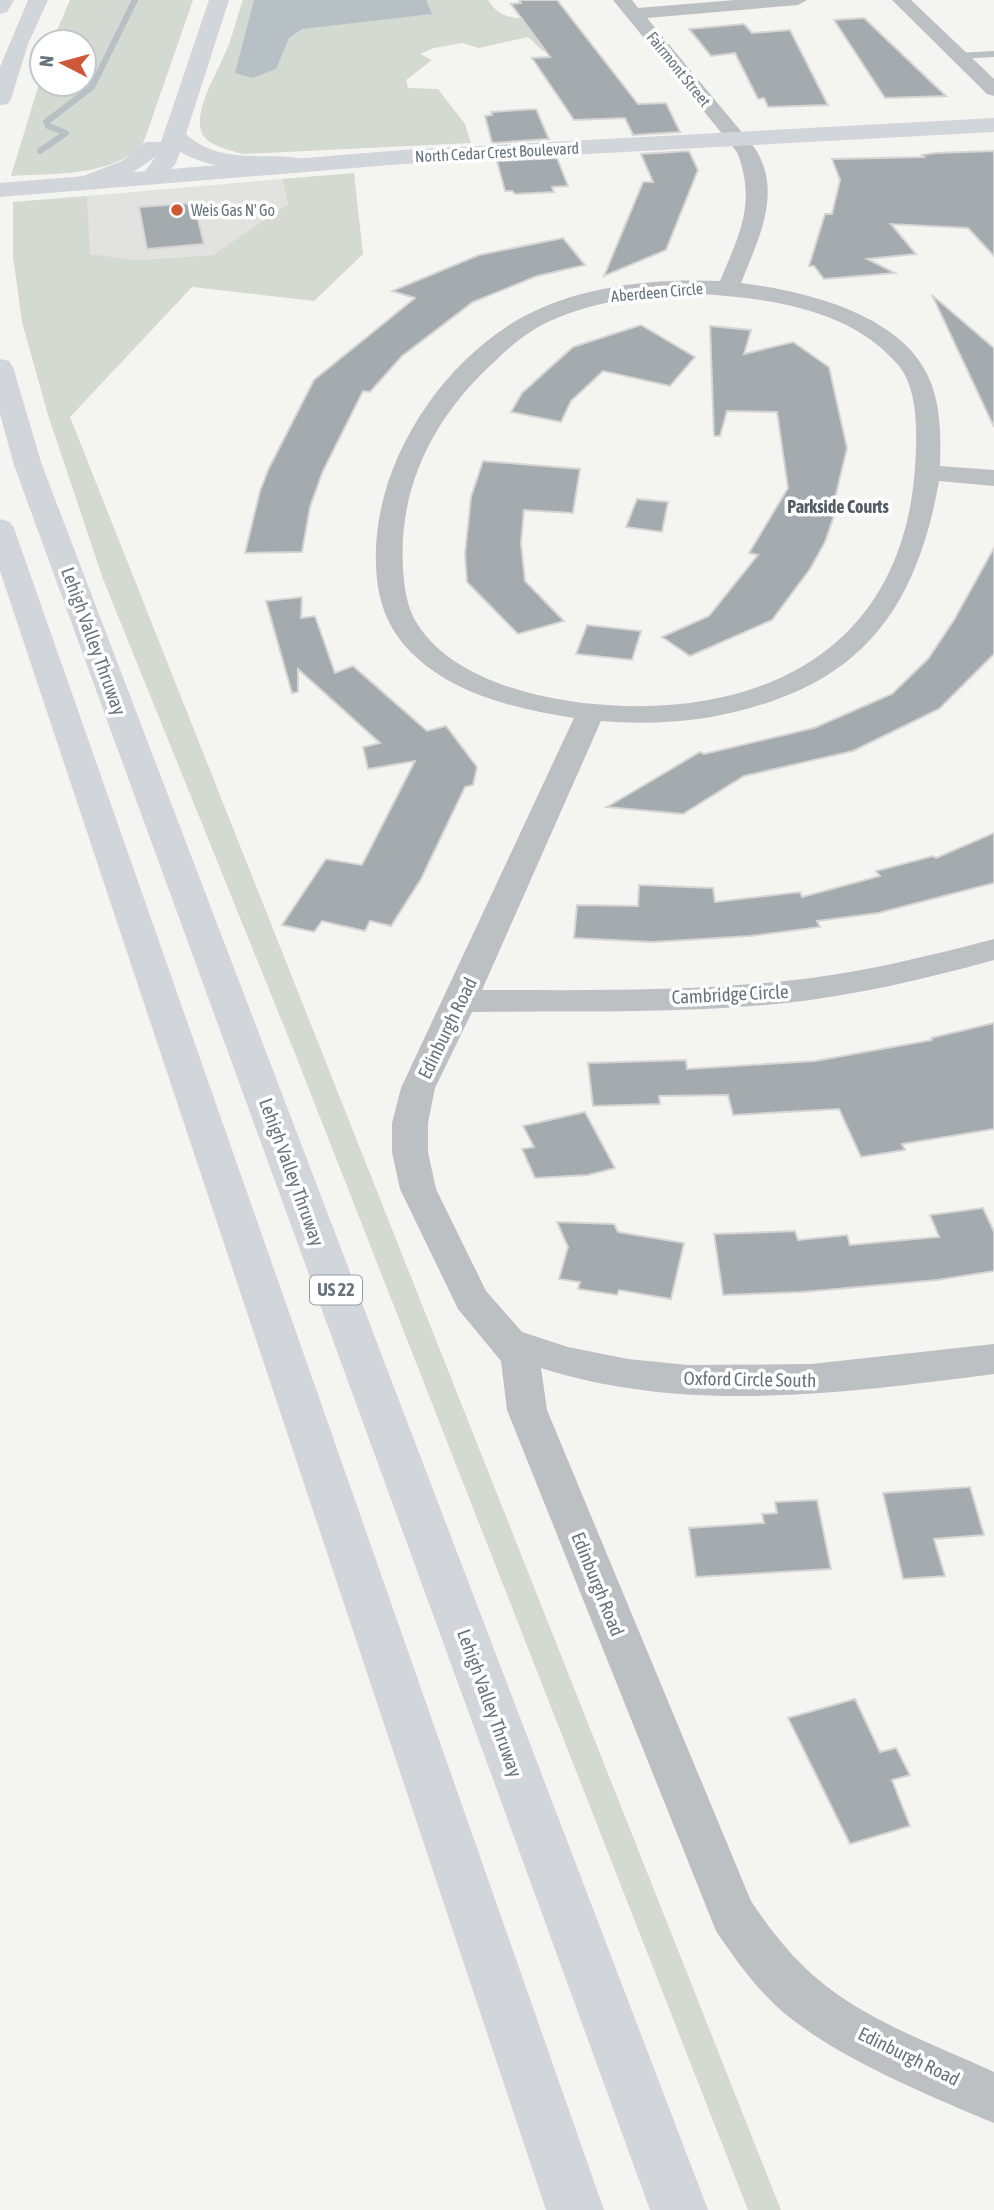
<svg xmlns="http://www.w3.org/2000/svg" width="994" height="2210" font-family="'Asap Condensed',sans-serif">
<style>
.built{fill:#e2e3e1}
.green{fill:#d4d9d1}
.water{fill:#b7c0c4}
.lines{fill:none;stroke-linecap:round;stroke-linejoin:round}
.stream{stroke:#b7c0c4;stroke-width:6}
.building{fill:#a4abaf;stroke:#d6d5d4;stroke-width:2}
.service{fill:#bcc0c2;fill-rule:evenodd}
.minor{fill:#bcc0c2;fill-rule:evenodd}
.primary{fill:#d2d5d9;fill-rule:evenodd}
.motorway{fill:#d2d5d9;fill-rule:evenodd}
.poi-dot{fill:#ce5837;stroke:#fff;stroke-width:2.5}
.labels{text-anchor:middle;stroke-width:7;stroke-linejoin:round;paint-order:stroke}
.far-street-label{font-size:16px;fill:#67747e;stroke:#fff}
.far-poi-label{font-size:16px;fill:#67747e;stroke:#fff;text-anchor:start}
.far-neighbourhood-label{font-size:18px;font-weight:bold;fill:#545d65;stroke:#fff}
.shield{fill:#fff;stroke:#959ea5;stroke-width:2}
.shield-label{font-size:18px;font-weight:bold;fill:#67747e}
.street-label{font-size:19px;fill:#67747e;stroke:#fff}
</style>
<rect width="100%" height="100%" fill="#f4f4f1"/>
<path class="built" d="M282,179l6,25 -75,51 -76,5 -48,-6 -2,-58z"/>
<path class="green" d="M70,0h123l-50,144c-31,33 -89,29 -132,32l31,-102v10h42v-42h-32z
M243,0h245c15,24 36,18 61,16l18,30 -24,5 -15,-14 -49,11 -17,-5 -28,5 -14,6 12,6 -26,20 2,8 30,1 27,35 6,19 -228,11c-13,-4 -37,-8 -42,-23 -6,-21 14,-55 22,-73 9,-18 13,-39 20,-58z
M354,173l9,81 -49,47 -122,-14 -122,130 711,1793h-33l-452,-1154 -193,-477 -55,-164 -26,-93 -9,-66v-54l74,-6 3,58 47,6 76,-5 75,-51 -6,-25z"/>
<path class="water" d="M254,0h172l6,14 -130,15 -13,9 -13,31 -23,9 -18,-5z"/>
<g class="lines">
<path class="stream" d="M40,151l26,-18 -18,-7 -2,-4 46,-35 43,-87"/>
</g>
<path class="building" d="M519,0h38l81,104 28,-1 14,29 -47,3 -8,-17 -51,2 -42,-62 18,-1 -39,-53 10,-1z
M864,18l82,78 -61,2 -51,-78z
M744,24l8,9 38,-3 38,75 -60,2 -4,-9 -6,1 -23,-46 -24,3 -22,-27z
M536,109l13,30 -57,4 -7,-27 7,-1 -1,-3z
M689,151l9,19 -32,80 -62,26 39,-94h10l-12,-28z
M994,151v105l-26,-28 -77,-4 25,30 -49,5 28,14 -71,6 -10,-13h-5l16,-52h7l8,-34 -8,-21 92,-2 -2,-2 13,-2z
M557,158l11,28 -16,1 2,5 -39,2 -3,-3h-7l-8,-30z
M194,203l10,41 -57,5 -8,-42z
M563,238l22,27 -48,11 -64,26 -71,54 -32,36 -7,-1 -40,80 -13,36 -8,45 -57,1 15,-62 9,-23 45,-88 101,-82 -23,-7 87,-36z
M932,295l62,53v79z
M641,325l54,32 -25,29 -67,-15 -32,30 -10,21 -50,-10 11,-19 51,-46z
M710,326l41,4 -7,24 49,-12 36,25 18,81 -14,59h4l-12,35 -15,27 -38,51 -82,36 -28,-19 47,-21 49,-61 -9,-2 39,-65 -11,-76 -50,-1 -7,25h-6z
M483,461l97,8 -7,44 -49,-3 -3,33 4,38 39,40 -46,13 -51,-52 -2,-28 6,-57z
M637,499l31,3 -6,30 -36,-5z
M994,548v106l-55,55 -86,42 -109,25 -61,38 -76,-7 93,-55 4,2 110,-26 78,-34 36,-35 26,-39z
M302,597l-1,21 14,-2 20,57 18,-7 74,65 19,-5 31,41 -4,18 -8,2 -44,92 -30,47 -21,-5 -5,10 -43,-10 -8,11 -32,-7 44,-66 36,6 53,-104 -47,8 -5,-22 17,-4 -82,-74v23l-6,1 -26,-92z
M587,625l54,6 -9,29 -56,-6z
M994,833v50l-116,30 -61,8 3,6 -70,9 -97,6 -79,-4 3,-33 61,1 1,-21 74,3 2,14 85,-10 2,5 78,-21 -4,-5 57,-15 3,2z
M994,1023v106l-92,15 3,6 -44,7 -22,-48 -106,6 -5,-20 -69,1 1,8 -67,2 -5,-43 98,-3 1,9 128,-8 117,-21 -1,-2z
M585,1112l30,56 -27,7 -53,3 -13,-29 12,-2 -11,-21z
M983,1208l11,24v39l-57,9 -135,12 -79,3 -9,-61 81,-3 3,9 49,-5 3,10 89,-8 -9,-22z
M557,1222l57,2 4,8 66,11 -13,56 -52,-9 -2,5 -39,-6 2,-7 -21,-3 9,-32z
M970,1487l14,48 -50,4 11,37 -42,3 -20,-86z
M817,1500l14,69 -135,8 -7,-49 75,-5 -2,-9 15,-1 -2,-11z
M855,1699l25,53 16,-4 14,27 -18,5 18,46 -60,18 -62,-126z"/>
<g class="lines">
<path class="service" d="M994,51v6l-36,2 -5,-3 5,-3z"/>
<path class="minor" d="M613,0h19l6,8 97,-8h72l-9,5 -151,13 107,129c30,44 4,93 -13,136 62,8 158,30 187,93 13,27 13,61 12,90l54,4v16l-55,-5c-21,118 -69,194 -189,227 -48,14 -99,17 -149,13l-119,269c101,0 202,2 303,-9 71,-7 140,-24 209,-42v21c-68,19 -138,35 -208,43 -105,11 -210,8 -314,9l-37,76 -7,35v29l8,37 50,102 36,41 46,15 60,12 60,6 123,-1 183,-20v30c-149,19 -306,41 -453,-6l6,42 204,491c18,27 38,53 63,75 50,44 119,68 180,96v51c-65,-27 -151,-63 -205,-106 -30,-24 -52,-55 -73,-86l-209,-521 -6,-49 -43,-52 -58,-120 -8,-37v-29l9,-35 173,-370c-59,-9 -127,-25 -168,-71 -21,-24 -29,-51 -30,-82 -4,-96 60,-198 143,-246 58,-33 134,-41 201,-38 19,-46 37,-78 17,-129zM700,294c69,4 152,15 199,72 20,25 18,71 16,102 -13,188 -162,254 -332,235 -57,-7 -132,-27 -165,-78 -11,-16 -14,-38 -15,-57 -5,-81 31,-151 90,-205 14,-14 29,-27 47,-37 50,-26 105,-31 160,-32z
M892,0h19l83,79v17l-7,-2z"/>
<path class="primary" d="M994,118v14l-592,32 -402,33v-14l402,-33z"/>
<path class="motorway" d="M0,0h14l-7,12 -7,2z
M28,0h20l-20,44 -17,55 -3,5 -8,1v-38z
M209,0h20l-43,134c36,33 81,16 124,26l3,5 -3,5c-37,9 -97,0 -130,-18l-4,11 -16,19h-16l-3,-5 15,-21c-17,14 -56,37 -78,32l-3,-5 3,-5 44,-17 24,-19h15z
M0,359l9,2 4,6 29,98 666,1745h-58l-636,-1745 -14,-51z
M0,519l10,3 4,6 590,1682h-58l-546,-1639z"/>
</g>
<circle class="poi-dot" cx="177" cy="210" r="7"/>
<g class="labels">
<g class="far-street-label">
<text transform="translate(679 69) rotate(51)" y="6">Fairmont Street</text>
<text transform="translate(497 152) rotate(-3)" y="6">North Cedar Crest Boulevard</text>
<text transform="translate(657 292) rotate(-5)" y="6">Aberdeen Circle</text>
</g>
<g class="far-poi-label">
<text x="191" y="216">Weis Gas N' Go</text>
</g>
<g class="far-neighbourhood-label">
<text x="838" y="513">Parkside Courts</text>
</g>
<rect class="shield" x="310" y="1275.5" width="52" height="29" rx="5"/>
<g class="shield-label">
<text x="336" y="1296">US 22</text>
</g>
<g class="street-label">
<text transform="translate(94 641) rotate(70)" y="7">Lehigh Valley Thruway</text>
<text transform="translate(730 994) rotate(-3)" y="7">Cambridge Circle</text>
<text transform="translate(447 1028) rotate(-64)" y="7">Edinburgh Road</text>
<text transform="translate(292 1172) rotate(70)" y="7">Lehigh Valley Thruway</text>
<text transform="translate(750 1379) rotate(1)" y="7">Oxford Circle South</text>
<text transform="translate(598 1584) rotate(68)" y="7">Edinburgh Road</text>
<text transform="translate(490 1703) rotate(70)" y="7">Lehigh Valley Thruway</text>
<text transform="translate(909 2056) rotate(26)" y="7">Edinburgh Road</text>
</g>
</g>
<g transform="translate(63 63) rotate(276)"><circle r="33" fill="#ffffff" stroke="#c2c7cb" stroke-width="2"/>
<path d="M0-5L12 26L0 18L-12 26Z" fill="#ce5837"/>
<text y="-10" font-size="19" font-weight="bold" text-anchor="middle" fill="#67747e">N</text>
</g>
</svg>
